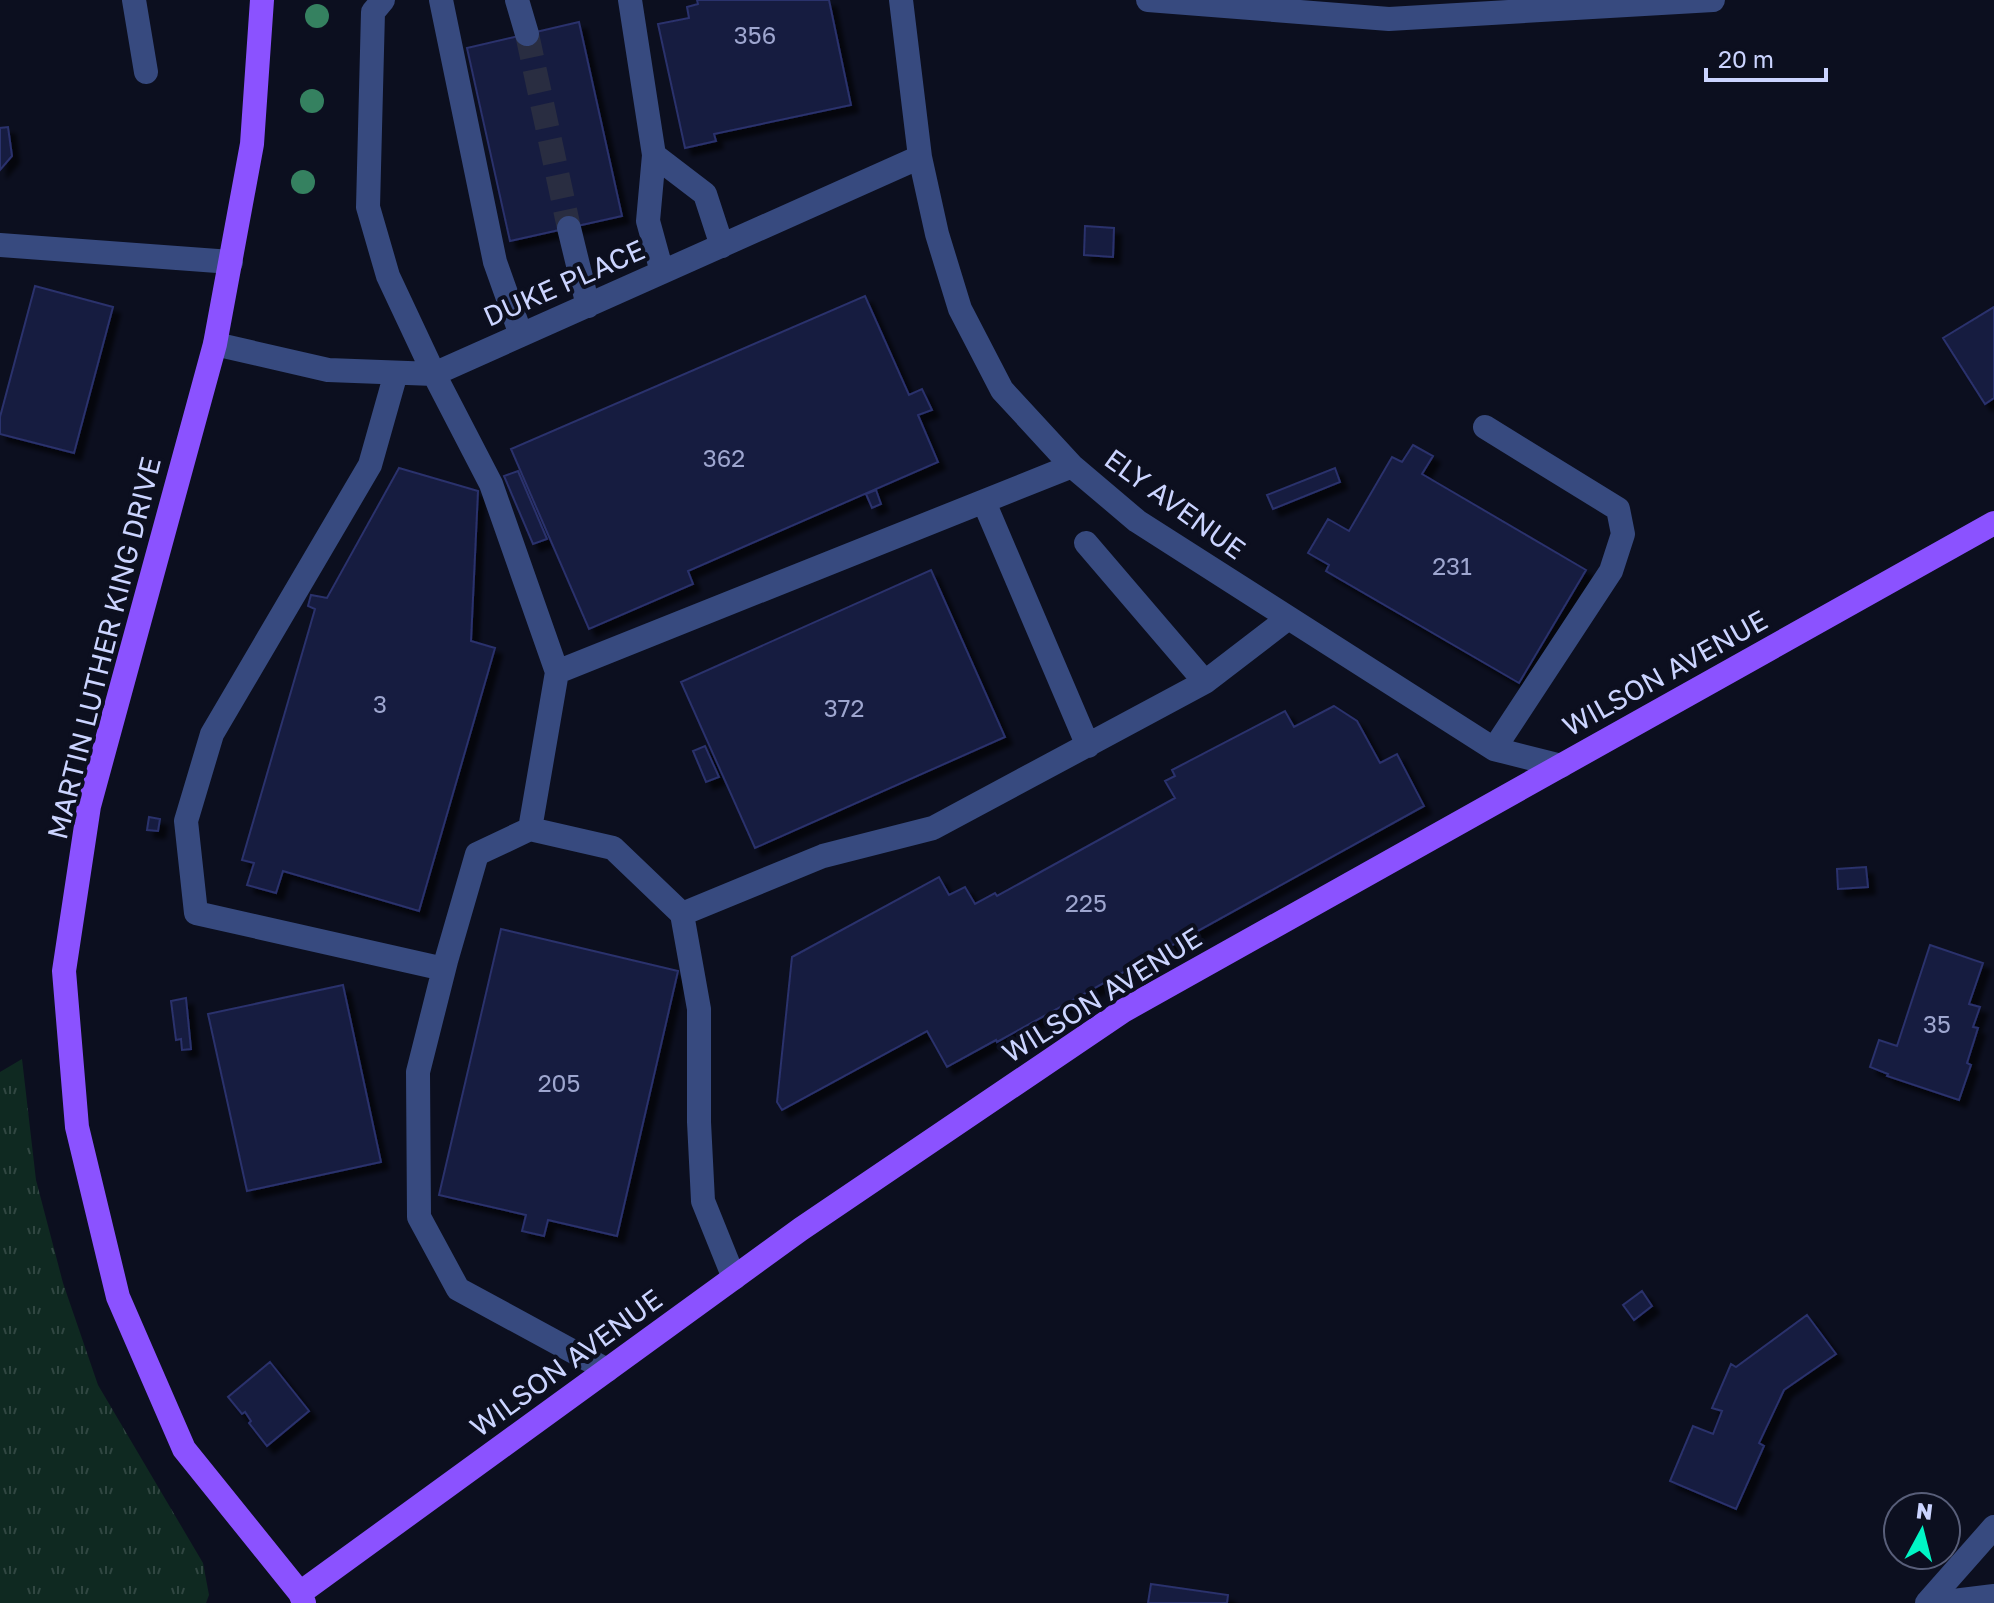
<svg xmlns="http://www.w3.org/2000/svg" width="1994" height="1603" font-family="'Golos Text',sans-serif">
<style>
.park{fill:url(#park-tufts)}
.building{fill:#181c40;stroke:#2a316c;stroke-width:2;filter:url(#shadow)}
.lines{fill:none;stroke-linecap:round;stroke-linejoin:round}
.minor-tunnel{stroke:#292d41;stroke-width:24;stroke-dasharray:24 12;stroke-linecap:butt}
.minor{stroke:#374a7f;stroke-width:24}
.major{stroke:#8b52ff;stroke-width:24}
.tree{fill:#358160}
.labels{text-anchor:middle;stroke-width:8;stroke-linejoin:round;paint-order:stroke}
.number-label{font-size:24px;fill:#9ea6cf}
.street-label{font-size:28px;fill:#cbd4ff;stroke:#0c0f1f}
</style>
<defs>
<pattern id="park-tufts" width="24" height="20" patternUnits="userSpaceOnUse" patternTransform="scale(2)"><rect width="24" height="20" fill="#0f2921"/><path d="M3 7l-1-3M5 7V3M7 7l1-3M15 17l-1-3M17 17v-4M19 17l1-3" fill="none" stroke="#314742"/></pattern>
<filter id="shadow"><feDropShadow dx="7" dy="7" stdDeviation="2" flood-color="#0009"/></filter>
</defs>
<rect width="100%" height="100%" fill="#0c0f1f"/>
<path class="park" d="M22,1059l14,121 27,103 35,102 105,178 6,32 -3,8h-206v-531z"/>
<path class="building" d="M697,0h132l22,105 -137,29 2,7 -31,7 -27,-124 31,-6 -2,-11 11,-3z
M579,22l43,194 -112,25 -43,-193z
M8,127l4,29 -12,14v-42z
M1085,226l29,2 -1,29 -29,-2z
M35,286l78,21 -39,146 -74,-19v-17z
M865,296l44,99 13,-6 10,21 -14,5 20,47 -250,109 5,13 -104,45 -78,-180z
M1994,307v91l-9,6 -42,-66z
M1413,445l20,11 -11,18 164,96 -67,113 -193,-112 3,-6 -21,-12 20,-34 21,12 43,-74 10,5z
M399,468l79,23 -7,150 24,7 -76,263 -136,-40 -7,22 -29,-8 7,-22 -12,-3 73,-251 -7,-3 3,-11 16,3z
M1335,468l5,14 -67,27 -6,-14z
M518,471l29,68 -14,5 -29,-68z
M876,490l5,14 -9,4 -6,-14z
M931,570l74,167 -250,111 -74,-166z
M1334,706l23,15 23,42 17,-9 27,52 -427,236 -1,-2 -49,27 -20,-36 -145,79 -5,-8 15,-145 147,-80 10,18 16,-8 10,17 20,-11 2,3 178,-98 -10,-17 10,-5 -3,-6 113,-59 9,16z
M705,746l14,31 -13,5 -13,-31z
M149,817l11,2 -2,12 -11,-1z
M1866,867l2,20 -30,2 -1,-20z
M501,929l177,42 -61,265 -69,-16 -4,16 -22,-5 4,-16 -87,-20z
M1930,945l53,18 -14,41 11,3 -7,20 5,1 -11,35 4,2 -12,35 -72,-24 1,-2 -18,-7 9,-27 18,6z
M343,985l38,177 -134,29 -39,-177z
M186,998l5,51 -9,1 -1,-11 -5,1 -5,-39z
M1642,1291l10,15 -18,14 -11,-15z
M1807,1315l29,39 -52,36 -25,53 5,3 -28,63 -66,-28 23,-55 20,8 9,-23 -10,-3 19,-44 5,3z
M270,1362l39,49 -42,35 -18,-23 2,-2 -6,-9 -3,2 -14,-17z
M1151,1584l77,11 -1,8h-79z"/>
<g class="lines">
<path class="minor-tunnel" d="M527,34l42,194"/>
<path class="minor" d="M134,0l12,72
M383,0l-10,12 -5,195 20,69 46,98 57,110 66,188
M441,0l54,262 26,73
M517,0l10,34
M630,0l24,155 -6,66 14,51
M901,0l19,157 17,77 23,75 42,81 70,76 65,55 357,228 67,17
M1148,0l241,19 324,-19
M654,155l51,39 17,52
M569,228l19,78
M0,245l231,17
M215,344l113,26 106,4 486,-217
M396,373l-26,92 -158,269 -26,87 10,92 248,56
M1485,427l133,82 5,25 -12,37 -117,178
M984,502l104,244
M1086,543l119,139
M530,829l27,-157 515,-206
M682,914l141,-58 110,-28 272,-146 82,-63
M607,1370l-149,-81 -39,-72 -1,-145 28,-111 31,-107 53,-25 83,19 69,66 17,95v113l4,79 31,77
M1927,1603l67,-76
M1937,1603l57,-7"/>
<path class="major" d="M262,0l-10,144 -37,200 -126,462 -25,165 13,156 41,170 66,152 116,144 4,10
M300,1593l501,-364 322,-218 871,-488"/>
</g>
<g class="tree">
<circle cx="317" cy="16" r="12"/>
<circle cx="312" cy="101" r="12"/>
<circle cx="303" cy="182" r="12"/>
</g>
<g class="labels">
<g class="number-label">
<text x="755" y="44">356</text>
<text x="724" y="467">362</text>
<text x="1452" y="575">231</text>
<text x="380" y="713">3</text>
<text x="844" y="717">372</text>
<text x="1086" y="912">225</text>
<text x="1937" y="1033">35</text>
<text x="559" y="1092">205</text>
</g>
<g class="street-label">
<text transform="translate(564 283) rotate(-24)" y="10">DUKE PLACE</text>
<text transform="translate(1175 504) rotate(36)" y="10">ELY AVENUE</text>
<text transform="translate(104 648) rotate(-76)" y="10">MARTIN LUTHER KING DRIVE</text>
<text transform="translate(1665 673) rotate(-29)" y="10">WILSON AVENUE</text>
<text transform="translate(1102 995) rotate(-32)" y="10">WILSON AVENUE</text>
<text transform="translate(566 1363) rotate(-36)" y="10">WILSON AVENUE</text>
</g>
</g>
<g transform="translate(1922 1531) rotate(7)"><circle r="38" fill="#0c0f1f" stroke="#585e79" stroke-width="2"/>
<path d="M0-6L14 30L0 20L-14 30Z" fill="#00f6c5"/>
<text y="-12" font-size="22" font-weight="bold" text-anchor="middle" fill="#cbd4ff">N</text>
</g>
<path d="M1706 68v12h120v-12" fill="none" stroke="#cbd4ff" stroke-width="4"/>
<text x="1718" y="68" font-size="24" fill="#cbd4ff" stroke="#0c0f1f" stroke-width="6" paint-order="stroke">20 m</text>
</svg>
